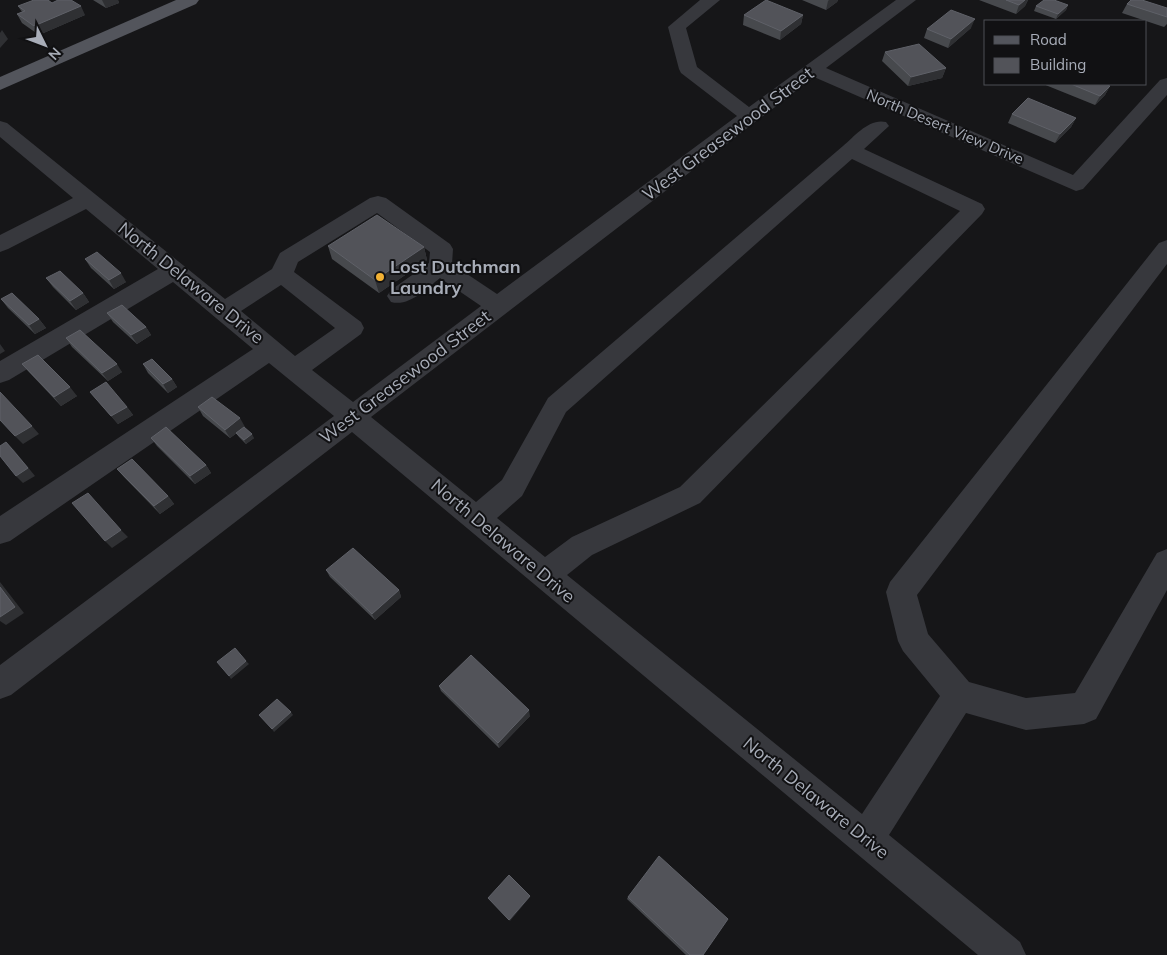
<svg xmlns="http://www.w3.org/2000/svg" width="1167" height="955" font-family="Mulish,sans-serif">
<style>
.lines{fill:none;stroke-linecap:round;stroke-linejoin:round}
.minor{fill:#37383d;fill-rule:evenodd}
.major{fill:#53555c;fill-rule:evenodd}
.wall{fill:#47494d}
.shaded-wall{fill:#2f3033}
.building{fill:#525359;stroke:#5f6168}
.poi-dot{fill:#f2b134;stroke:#111113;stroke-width:2}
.labels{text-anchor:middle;stroke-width:4;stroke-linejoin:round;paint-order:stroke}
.far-street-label{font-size:15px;fill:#a8adb8;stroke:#111113}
.street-label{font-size:18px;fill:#a8adb8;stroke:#111113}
.poi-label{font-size:18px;font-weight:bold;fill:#a8adb8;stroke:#111113;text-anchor:start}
</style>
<rect width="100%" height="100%" fill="#161618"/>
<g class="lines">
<path class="minor" d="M700,0h20l-34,28 11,39 52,40 147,-107h20l-90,68 247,107 87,-95 7,-2v17l-84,94 -7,2 -262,-114 -443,340 105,85 26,-22 46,-82 295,-252c12,-10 26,-28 43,-24l3,4 -25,23 118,55 3,5 -3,5 -282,289 -108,52 -25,20 295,239 78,-118 -37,-45 -5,-10 -12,-49 4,-10 269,-339 8,-3v24l-250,331 11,39 41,48 57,16 49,-5 82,-140 10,-4v41l-71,129 -12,5 -58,6 -60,-17 -77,122 131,107 6,13h-48l-626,-523 -341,263 -11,4v-34l334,-249 -65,-53 -259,178 -10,3v-28l253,-167 -80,-67 -164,98 -9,3v-22l158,-92 -72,-60 -78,40 -8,3v-17l73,-37 -73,-61v-16l7,2 218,176 47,-30 8,-16 90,-55 8,-2 8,2 64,46 3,5 -1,15 45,30 240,-178 -56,-43 -2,-4 -11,-42zM852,159l108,52 -280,276 -108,50 -27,20 -48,-39 25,-22 44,-84zM377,213l53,39 -1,11 -38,27 -4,6 4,6c18,5 35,-13 49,-24l41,28 -128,96 -41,-32 49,-36 3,-6 -3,-6 -67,-50 4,-10zM281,285l54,43 -40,28 -54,-45z"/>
<path class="major" d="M176,0h23l-3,4 -196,86v-13z"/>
</g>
<path class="wall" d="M93,0h25l1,3 -13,5z
M802,0h36l-1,2 -11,8z
M979,0h49l-3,6 -9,8z
M52,3l33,12 -46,20 -17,-12 -5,-9 5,-2 -4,-6z
M1127,4l40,4v16l-3,3 -42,-14z
M1068,5l-2,5 -10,9 -22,-8 2,-5z
M744,15h59l-2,9 -21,16 -37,-15z
M971,28l-23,20 -24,-10 3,-9z
M885,52l61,16 -4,10 -34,8 -26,-25z
M1043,84h62l5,2 -5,9 -10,10z
M1012,114l64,4 -5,9 -16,16 -47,-20z
M328,246l96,1 3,13 -48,33 -47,-34z
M85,259l41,23 -12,7 -23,-21z
M46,278l37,15 6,9 -13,8 -23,-23z
M1,299l38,20 7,9 -11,6 -27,-26z
M107,313l39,14 5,8 -14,9 -24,-22z
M66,338l56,34 -14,9 -36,-34z
M22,364l55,32 -16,10 -32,-34z
M143,364l29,15 5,8 -9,6 -20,-20z
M90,392l37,15 6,8 -15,9z
M198,407l47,20 -15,11 -27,-22z
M236,433l18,5 -8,6 -7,-7z
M151,438l55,27 5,8 -16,11 -38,-38z
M117,469l51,27 6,8 -14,10 -36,-37z
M326,570l73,20 2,7 -26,23 -45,-43z
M439,686l91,30 -31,32 -58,-57z
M628,897l75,58h-17l-59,-56z"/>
<path class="shaded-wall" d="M102,0h16l1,3 -13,5z
M829,0h9l-1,2 -11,8 2,-9z
M1025,0h3l-3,6 -9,8 3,-9z
M1068,5l-2,5 -10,9 2,-5z
M81,6l4,9 -46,20 -5,-9z
M803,15l-2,9 -21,16 1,-9z
M975,19l-4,9 -23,20 3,-9z
M2,30l6,9 -8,9v-15z
M946,68l-4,10 -34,8 3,-9z
M1110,86l-5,9 -10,10 5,-9z
M1076,118l-5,9 -16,16 5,-9z
M424,247l3,13 -48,33 -4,-13z
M121,273l5,9 -12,7 -5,-9z
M83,293l6,9 -13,8 -6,-9z
M39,319l7,9 -11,6 -6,-9z
M146,327l5,8 -14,9 -6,-9z
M0,344l5,7 -5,3z
M117,364l5,8 -14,9 -6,-8z
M172,379l5,8 -9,6 -5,-9z
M70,387l7,9 -16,10 -7,-9z
M127,407l6,8 -15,9 -7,-8z
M240,418l5,9 -15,11 -5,-8z
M32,426l7,8 -16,10 -8,-8z
M252,434l2,4 -8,6 -2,-4z
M6,442l8,8 21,26 -12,7 -7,-7z
M206,465l5,8 -16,11 -5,-8z
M168,496l6,8 -14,10 -6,-8z
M121,530l7,7 -16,11 -7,-7z
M0,582l24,31 -18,12 -6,-4z
M399,590l2,7 -26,23 -3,-6z
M246,661l3,3 -18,15 -2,-3z
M529,710l1,6 -31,32 -1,-5z
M291,712l2,3 -19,17 -2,-3z
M530,896v1l-20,24 -1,-1z"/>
<path class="building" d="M34,0h14l4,3 6,-3h13l10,6 -47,20 -17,-12 8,-3 -7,-5z
M766,0l37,15 -22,16 -37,-16z
M1006,0h19l-6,5z
M1044,0h10l14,5 -10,9 -22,-8z
M1131,0h11l25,8v9l-40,-13z
M951,10l24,9 -24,20 -24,-10z
M919,44l27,24 -35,9 -26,-25z
M1071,84h34l5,2 -10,10z
M1028,98l48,20 -16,16 -48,-20z
M377,215l47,32 -49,33 -47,-34z
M97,252l24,21 -12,7 -24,-21z
M60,271l23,22 -13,8 -24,-23z
M12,293l27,26 -10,6 -28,-26z
M122,305l24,22 -15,8 -24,-22z
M80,330l37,34 -15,9 -36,-35z
M38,355l32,32 -16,10 -32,-33z
M152,359l20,20 -9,5 -20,-20z
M106,382l21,25 -16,9 -21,-24z
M0,392l32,34 -17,10 -15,-16z
M212,397l28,21 -15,12 -27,-23z
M166,427l40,38 -16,11 -39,-38z
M244,427l8,7 -8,6 -8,-7z
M6,442l22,26 -12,8 -16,-20v-10z
M132,459l36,37 -14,10 -37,-37z
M88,493l33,37 -16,11 -33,-38z
M353,548l46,42 -27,24 -46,-44z
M0,587l15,20 -15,10z
M235,648l11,13 -17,15 -12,-14z
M471,655l58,55 -31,33 -59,-57z
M277,699l14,13 -19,17 -13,-14z
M659,856l69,63 -25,36h-13l-62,-58z
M509,875l21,21 -21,24 -21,-22z"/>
<circle class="poi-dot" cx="380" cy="277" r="5"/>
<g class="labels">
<g class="far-street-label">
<text transform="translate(945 127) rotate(23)" y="5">North Desert View Drive</text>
</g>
<g class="street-label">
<text transform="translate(728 134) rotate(-37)" y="6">West Greasewood Street</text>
<text transform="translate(191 283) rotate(39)" y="6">North Delaware Drive</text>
<text transform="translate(405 377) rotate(-37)" y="6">West Greasewood Street</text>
<text transform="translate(503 541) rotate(40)" y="6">North Delaware Drive</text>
<text transform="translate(816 798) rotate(39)" y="6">North Delaware Drive</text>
</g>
<g class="poi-label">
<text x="390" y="273">Lost Dutchman<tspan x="390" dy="21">Laundry</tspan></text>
</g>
</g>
<rect x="984" y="20" width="162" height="65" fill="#111113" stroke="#4d4f55"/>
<rect x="994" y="36" width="25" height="8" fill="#53555c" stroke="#4d4f55"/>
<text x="1030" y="45" font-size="15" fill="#a8adb8">Road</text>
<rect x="994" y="58" width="25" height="15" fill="#525359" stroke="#4d4f55"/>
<text x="1030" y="70" font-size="15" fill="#a8adb8">Building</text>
<g transform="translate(45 45) rotate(132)" stroke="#111113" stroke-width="4" paint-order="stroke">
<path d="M0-4L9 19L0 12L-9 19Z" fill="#a8adb8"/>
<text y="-8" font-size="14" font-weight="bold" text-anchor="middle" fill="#a8adb8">N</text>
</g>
</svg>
